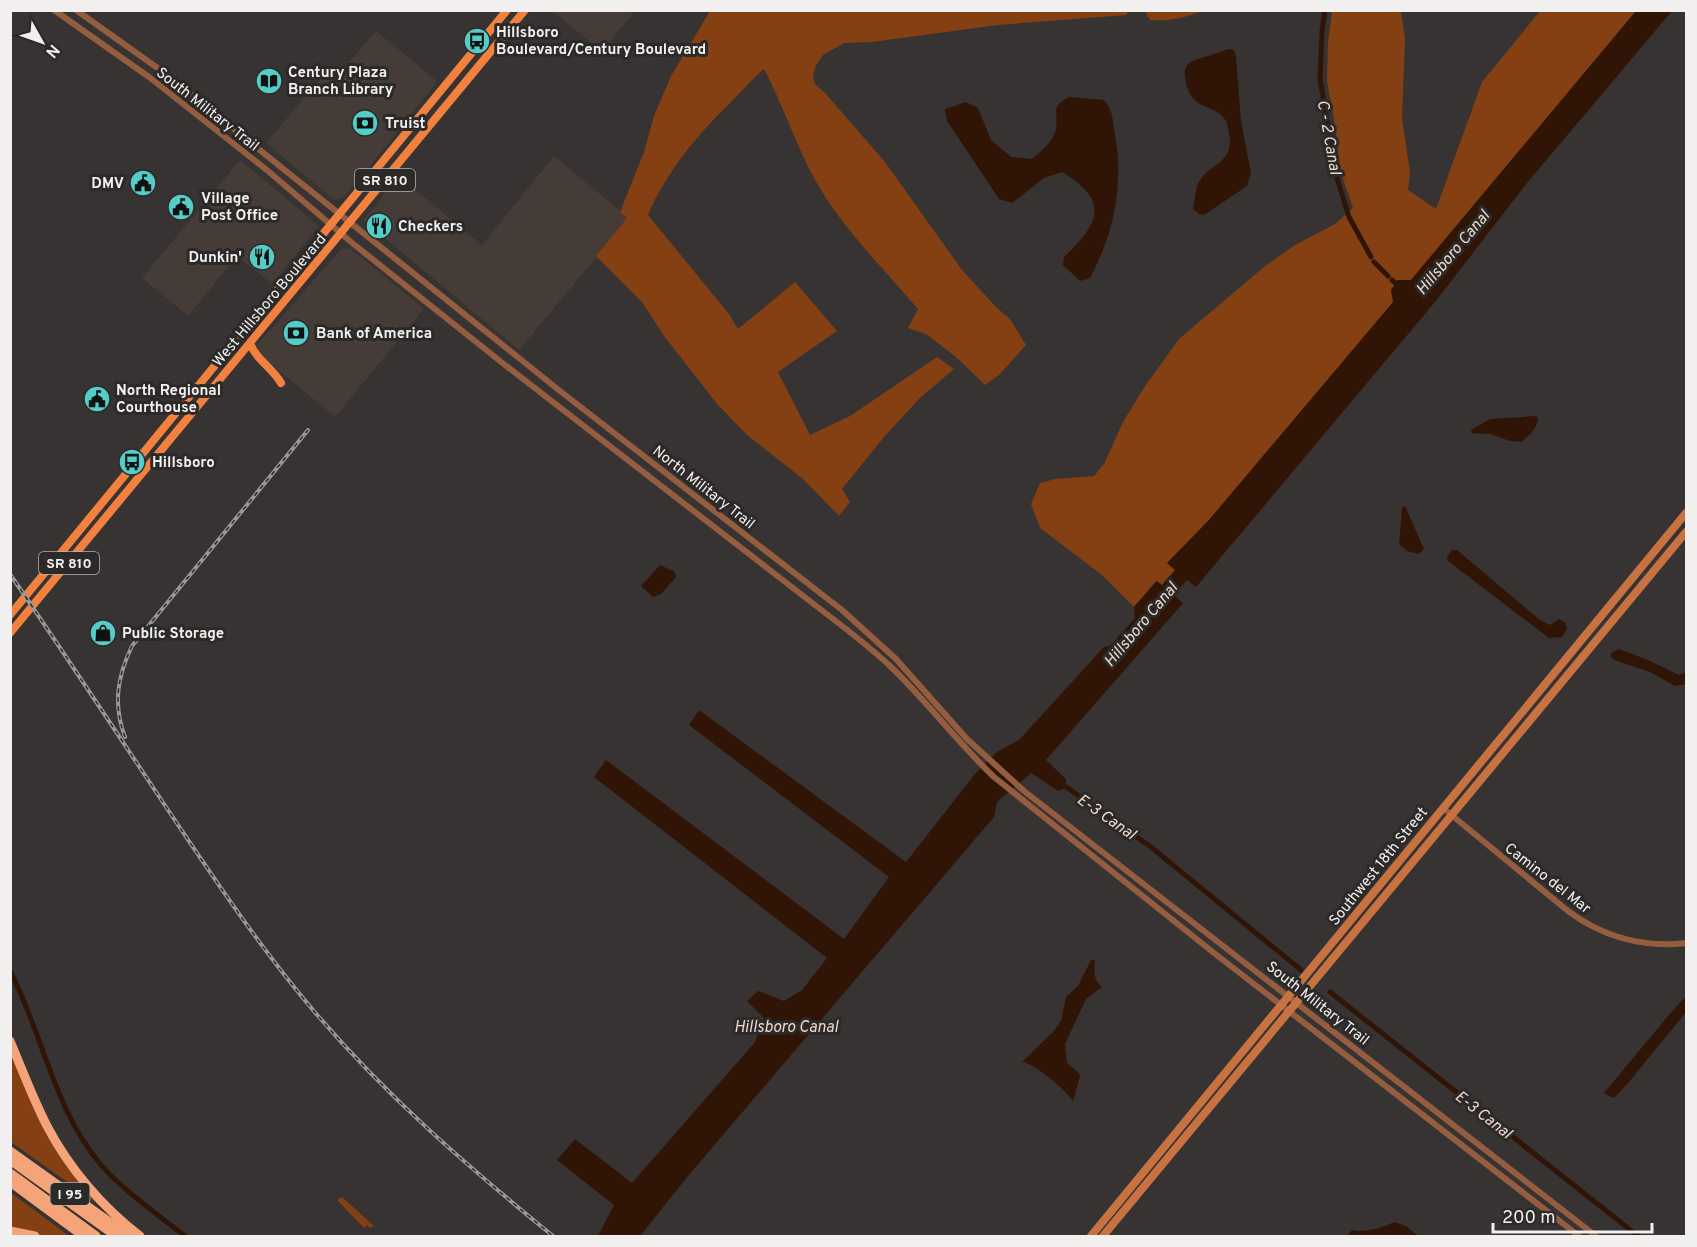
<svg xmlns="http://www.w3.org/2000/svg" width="1697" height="1247" font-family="Overpass,sans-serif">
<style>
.built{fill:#453c37}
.green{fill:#843f13}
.water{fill:#301506}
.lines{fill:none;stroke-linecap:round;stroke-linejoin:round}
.canal{stroke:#301506;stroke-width:5}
.tertiary{stroke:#955d40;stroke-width:6}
.secondary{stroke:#c97241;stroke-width:8}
.primary{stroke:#f2813f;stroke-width:8}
.motorway{stroke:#f5a479;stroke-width:9}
.rail-casing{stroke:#9a9897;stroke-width:4}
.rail{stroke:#2c2a28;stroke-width:1.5;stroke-dasharray:4.5;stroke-linecap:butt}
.labels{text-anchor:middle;stroke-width:6;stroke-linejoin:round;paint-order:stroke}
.shield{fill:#2c2a28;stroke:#b6b5b3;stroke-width:1.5}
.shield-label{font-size:14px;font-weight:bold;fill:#f1f0ef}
.poi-label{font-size:15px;font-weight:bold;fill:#f1f0ef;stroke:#2c2a28;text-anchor:start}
.street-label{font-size:15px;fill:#f1f0ef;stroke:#2c2a28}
.water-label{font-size:16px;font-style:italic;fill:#efd7cb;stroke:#2c2a28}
</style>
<rect width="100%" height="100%" fill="#363332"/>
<path class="built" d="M552,11h83l-33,40z
M376,31l61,50 -36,47 -58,70 -9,2 -68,-57 65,-77 9,7z
M554,156l75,62 -110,132 -156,-130 36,-44 83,69z
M240,160l79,66 -47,58 -35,-28 -49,60 -46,-38z
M342,248l9,1 73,60 -89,108 -76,-63 -2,-9z"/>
<path class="green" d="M710,11h417v4l-129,10 -126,17 -28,1 -21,12 -8,12 -2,10 2,7 11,10 59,68 77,108 35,38 13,11 16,26 -27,30 -14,10 -29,-28 -30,-23 -18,-6 10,-19c-36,-42 -77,-82 -104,-131 -19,-35 -31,-73 -50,-109 -12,10 -22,22 -33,33 -34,33 -64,69 -83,113l81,99 9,15 57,-47 42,49 -59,41 32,63 40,-19 87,-59 17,12 -34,29 -36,39 -42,52 8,13 -11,14 -36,-37 -56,-44 -29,-30 -54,-69 -22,-34 -46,-46 31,-38 -7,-6 24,-60 10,-36 17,-40z
M1145,11h58c-17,6 -34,11 -53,9z
M1332,11h69l4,28 -3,80 8,53 -2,18 28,19 46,-127 58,-71h96l-225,269h-13l-7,10 3,12 -185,218 -41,43 7,7 -13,15 -6,-4 -22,26 -32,-32 -62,-47 -9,-24 9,-21 15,-4 39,-3 10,-12 19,-42 22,-36 34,-47 86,-73 30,-21 40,-21 18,-16 -13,-38 -5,-45 -8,-44 1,-38z
M10,1047l34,79 61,83 -94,-67z
M10,1192l59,44h-25l-33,-7z
M342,1197l32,29 -4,2 -3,-3 -3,3 -27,-28z"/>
<path class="water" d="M1636,11h36l-145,172 -92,119 -239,285 -9,-7 -13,15 9,8 -137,157 20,19v9l-8,3 -27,-18 -34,29 -3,15 -306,359 -48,60h-42l16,-31 -57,-45 18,-21 57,44 123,-141 9,-24 -17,-17 11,-10 26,10 18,-11 25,-32 -233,-181 12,-17 238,179 45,-62 -200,-152 10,-15 207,152 68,-87 23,-23 22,-12 85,-93 6,-1 25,-28 -1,-11 23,-26 5,4 13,-15 -8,-7 42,-43 184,-218 -2,-12 7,-10h13z
M1229,49l5,1 2,7 5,64 10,52 -4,13 -43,29 -5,-1 -6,-5c2,-8 2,-20 6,-27 8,-17 36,-18 30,-48 -1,-4 -1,-10 -3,-13 -10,-19 -37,-7 -41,-45 -1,-7 1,-11 7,-15z
M1069,97l35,3c9,10 9,22 11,35 9,51 -1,98 -25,143l-10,3 -17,-16 1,-8c36,-34 46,-56 -2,-85l-18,6 -32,25 -13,-4 -52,-78 -2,-12 21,-7 12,6 13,32 20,17 21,2c9,-8 22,-18 24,-30 3,-17 -7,-22 13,-32z
M1536,416l2,3c-1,10 -9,17 -17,23l-11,-1 -20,-7 -18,-1 -1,-3 19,-11z
M1405,506l19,43 -5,5 -12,-3 -8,-7 3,-36z
M1452,550h5l83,70 10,5 9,-6 7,4 1,6 -5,8 -13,1 -101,-77 -1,-4z
M660,565l15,7 1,5 -15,17 -8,3 -12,-11z
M1619,649l29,11 31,15 7,-3v12l-11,2 -25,-14 -36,-12 -3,-3v-4z
M1091,960h4c-1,10 -2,20 7,27l-16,12 -21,45 2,19 12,10 1,4 -7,24c-10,-13 -36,-36 -51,-39l30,-29 9,-12 5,-24 12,-11z
M1686,996v16l-57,70 -15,16 -10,-5 64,-77z
M1394,1222l12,4 12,10h-71l5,-6c13,3 30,-2 42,-8z"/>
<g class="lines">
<path class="canal" d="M1325,10l-3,21 -2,48 17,99 12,39 22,40
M1374,262l14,14
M1392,280l8,7
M1062,784l89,63 150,123
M10,971c33,63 44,139 91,194 24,27 56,49 84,71
M1330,992l308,244"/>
<path class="tertiary" d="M54,10l95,67 119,94 83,71 154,123 341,264c15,12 29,23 43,36 37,35 68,77 105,112l220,176 365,283
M76,10l83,59 401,322 282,219 54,49 71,80 57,52 572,445
M1443,808l125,103c35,26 76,37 118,32"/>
<path class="secondary" d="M1091,1236l595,-723
M1103,1236l583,-704"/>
<path class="primary" d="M250,343c6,17 22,24 31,40
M10,615l497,-605
M10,633l515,-623"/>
<path class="motorway" d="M10,1041c12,28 23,58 37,85 22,42 55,81 93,110
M10,1151l119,85
M10,1160l106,76
M10,1173l86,63
M10,1182l73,54
M10,1231l25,5"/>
<defs>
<path id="rail" d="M10,574c52,76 103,153 154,230 47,70 94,141 149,206 73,86 153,155 240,226
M125,737c-12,-32 -8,-60 7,-91l176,-216"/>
</defs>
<use href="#rail" class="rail-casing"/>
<use href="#rail" class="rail"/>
</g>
<defs>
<symbol id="bus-disc" viewBox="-11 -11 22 22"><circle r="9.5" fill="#54cdc8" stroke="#2c2a28"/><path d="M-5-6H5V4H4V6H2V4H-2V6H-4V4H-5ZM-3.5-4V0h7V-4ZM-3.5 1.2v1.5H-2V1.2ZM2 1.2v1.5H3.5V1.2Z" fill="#111"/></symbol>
<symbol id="library-disc" viewBox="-11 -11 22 22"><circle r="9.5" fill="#54cdc8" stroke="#2c2a28"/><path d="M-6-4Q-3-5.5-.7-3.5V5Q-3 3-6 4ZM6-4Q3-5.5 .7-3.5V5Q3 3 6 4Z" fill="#111"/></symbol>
<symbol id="bank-disc" viewBox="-11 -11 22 22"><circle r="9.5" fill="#54cdc8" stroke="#2c2a28"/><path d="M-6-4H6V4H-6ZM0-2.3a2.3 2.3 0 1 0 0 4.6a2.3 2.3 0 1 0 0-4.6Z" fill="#111"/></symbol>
<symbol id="civic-disc" viewBox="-11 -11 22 22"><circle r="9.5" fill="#54cdc8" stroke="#2c2a28"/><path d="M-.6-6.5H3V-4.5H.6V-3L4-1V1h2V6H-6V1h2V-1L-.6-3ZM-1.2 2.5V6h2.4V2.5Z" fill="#111"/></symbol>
<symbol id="restaurant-disc" viewBox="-11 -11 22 22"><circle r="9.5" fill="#54cdc8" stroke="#2c2a28"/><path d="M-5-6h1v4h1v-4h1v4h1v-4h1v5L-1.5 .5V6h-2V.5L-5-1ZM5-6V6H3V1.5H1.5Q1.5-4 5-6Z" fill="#111"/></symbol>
<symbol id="shop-disc" viewBox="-11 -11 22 22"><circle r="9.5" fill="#54cdc8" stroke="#2c2a28"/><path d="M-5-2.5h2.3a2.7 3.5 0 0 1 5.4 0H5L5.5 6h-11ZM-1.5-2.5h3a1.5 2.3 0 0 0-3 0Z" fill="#111"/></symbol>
</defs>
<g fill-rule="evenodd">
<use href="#bus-disc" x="462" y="26" width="30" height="30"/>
<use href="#library-disc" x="254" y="66" width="30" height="30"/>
<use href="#bank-disc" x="350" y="108" width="30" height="30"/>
<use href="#civic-disc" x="128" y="168" width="30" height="30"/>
<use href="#civic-disc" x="166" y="192" width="30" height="30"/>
<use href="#restaurant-disc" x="364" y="211" width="30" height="30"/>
<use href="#restaurant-disc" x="247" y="242" width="30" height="30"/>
<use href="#bank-disc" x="281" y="318" width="30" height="30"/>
<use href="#civic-disc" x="82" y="384" width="30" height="30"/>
<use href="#bus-disc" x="117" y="447" width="30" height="30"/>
<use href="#shop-disc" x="88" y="618" width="30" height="30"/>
</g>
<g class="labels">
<g class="shield">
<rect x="355" y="169" width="60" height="22" rx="4.5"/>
<rect x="39" y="552" width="60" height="22" rx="4.5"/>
<rect x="50.5" y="1183" width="39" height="22" rx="4.5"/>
</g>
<g class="shield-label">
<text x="385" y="185">SR 810</text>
<text x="69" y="568">SR 810</text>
<text x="70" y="1199">I 95</text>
</g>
<g class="poi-label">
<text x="496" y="37">Hillsboro<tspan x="496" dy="17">Boulevard/Century Boulevard</tspan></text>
<text x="288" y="77">Century Plaza<tspan x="288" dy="17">Branch Library</tspan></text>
<text x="385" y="128">Truist</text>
<text x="124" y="188" text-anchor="end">DMV</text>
<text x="201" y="203">Village<tspan x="201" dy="17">Post Office</tspan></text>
<text x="398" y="231">Checkers</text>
<text x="242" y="262" text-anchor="end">Dunkin'</text>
<text x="316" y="338">Bank of America</text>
<text x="116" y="395">North Regional<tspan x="116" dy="17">Courthouse</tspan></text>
<text x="152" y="467">Hillsboro</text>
<text x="122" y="638">Public Storage</text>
</g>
<g class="street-label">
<text transform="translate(208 109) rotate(38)" y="5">South Military Trail</text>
<text transform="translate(269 300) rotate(-50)" y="5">West Hillsboro Boulevard</text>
<text transform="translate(704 487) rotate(38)" y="5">North Military Trail</text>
<text transform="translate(1378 866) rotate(-51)" y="5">Southwest 18th Street</text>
<text transform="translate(1548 878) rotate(38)" y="5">Camino del Mar</text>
<text transform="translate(1318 1003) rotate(38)" y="5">South Military Trail</text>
</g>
<g class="water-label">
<text transform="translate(1330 137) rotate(80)" y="6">C - 2 Canal</text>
<text transform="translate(1452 252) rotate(-50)" y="6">Hillsboro Canal</text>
<text transform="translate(1140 624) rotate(-50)" y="6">Hillsboro Canal</text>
<text transform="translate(1107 816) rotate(35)" y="6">E-3 Canal</text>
<text x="786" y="1032">Hillsboro Canal</text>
<text transform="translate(1484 1114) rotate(38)" y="6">E-3 Canal</text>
</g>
</g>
<rect width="1697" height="1247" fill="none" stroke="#f1f0ef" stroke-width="24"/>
<g transform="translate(42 42) rotate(130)" stroke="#2c2a28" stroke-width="4.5" paint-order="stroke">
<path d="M0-4.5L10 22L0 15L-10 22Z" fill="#f1f0ef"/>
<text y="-9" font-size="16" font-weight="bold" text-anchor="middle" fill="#f1f0ef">N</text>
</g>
<path d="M1493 1223v9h159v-9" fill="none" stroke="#f1f0ef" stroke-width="3"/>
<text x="1502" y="1223" font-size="18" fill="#f1f0ef" stroke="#2c2a28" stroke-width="4.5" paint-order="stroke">200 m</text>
</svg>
